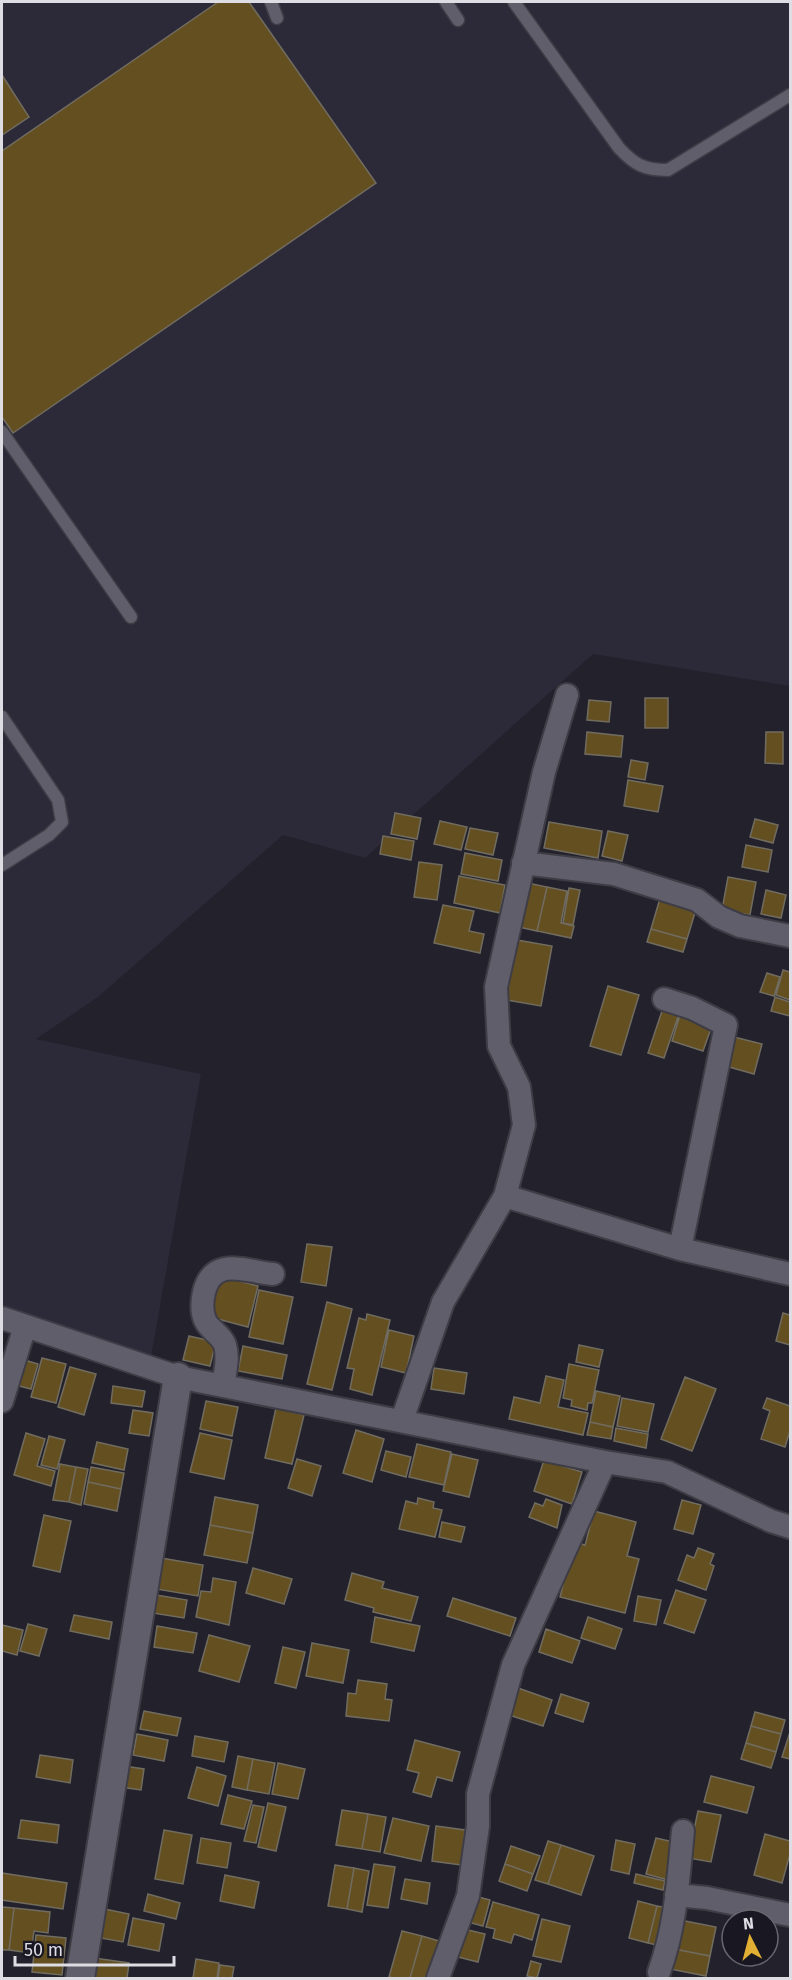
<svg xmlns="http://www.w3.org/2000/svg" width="792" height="1980" font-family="'Fira Sans',sans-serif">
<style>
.built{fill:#2c2938}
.building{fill:#644f21;stroke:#716c60;stroke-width:1.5}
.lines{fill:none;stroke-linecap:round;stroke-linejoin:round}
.service-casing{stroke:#3e3d45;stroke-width:15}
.minor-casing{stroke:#3e3d45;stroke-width:26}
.tertiary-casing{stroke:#3e3d45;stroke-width:32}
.service{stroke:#615e6b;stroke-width:12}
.minor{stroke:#615e6b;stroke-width:22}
.tertiary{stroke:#615e6b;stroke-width:28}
</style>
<rect width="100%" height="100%" fill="#23212b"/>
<path class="built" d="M2,2h788v684l-197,-32 -228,204 -82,-23 -185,162 -62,42 165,35 -50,283 -149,-51z"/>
<path class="building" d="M218,2h31l127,181 -363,250 -11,-16v-266z
M2,75l27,42 -27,18z
M645,698h23v30h-23z
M589,700l22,2 -2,20 -22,-2z
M587,732l36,4 -2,21 -36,-3z
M766,732h17v32l-18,-1z
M631,760l17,3 -3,17 -17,-3z
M628,780l35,6 -5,26 -34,-6z
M395,813l26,5 -4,21 -26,-5z
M755,819l23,6 -5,18 -23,-6z
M440,821l27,6 -6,23 -27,-6z
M549,822l53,9 -4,27 -54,-10z
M470,828l28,5 -5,22 -28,-6z
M608,831l20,4 -6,26 -20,-5z
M383,836l31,5 -3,19 -31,-6z
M746,845l26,5 -4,22 -26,-5z
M465,853l37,7 -4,21 -37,-7z
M419,862l23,3 -5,35 -23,-3z
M459,876l46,9 -5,28 -46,-10z
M728,877l28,5 -6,33 -28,-5z
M523,882l24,5 -10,44 -23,-5z
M547,887l20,4 -6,32 13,3 -3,12 -34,-7z
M569,888l11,2 -7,35 -10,-2z
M766,890l20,5 -5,23 -20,-4z
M661,895l36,11 -10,33 -36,-10z
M443,905l31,6 -5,20 15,3 -4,19 -46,-10z
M651,929l36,10 -4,13 -36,-10z
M517,940l35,6 -11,60 -35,-6z
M783,970l7,2v28l-14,-5z
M767,973l13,4 -6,19 -14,-4z
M608,986l31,9 -18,60 -31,-9z
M775,997l15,5v14l-19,-5z
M664,1005l16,6 -16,47 -16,-5z
M681,1012l32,11 -10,28 -31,-10z
M730,1036l32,8 -8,30 -32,-9z
M307,1244l25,3 -6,39 -25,-4z
M220,1276l38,10 -10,41 -38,-10z
M259,1290l34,7 -10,47 -34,-7z
M327,1302l25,7 -20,81 -25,-6z
M783,1313l7,2v30l-14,-4z
M367,1314l23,6 -18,75 -22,-6 4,-20 -7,-1 12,-50 7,2z
M389,1330l25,6 -8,37 -25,-6z
M189,1336l27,6 -6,24 -27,-6z
M579,1345l24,5 -4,17 -23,-5z
M243,1346l44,9 -5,24 -44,-8z
M42,1358l24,6 -10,39 -25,-6z
M21,1359l17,5 -7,25 -16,-4z
M569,1364l30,6 -7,33h-4l-1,7 -16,-4 1,-6 -9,-2z
M70,1367l26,7 -12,41 -26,-8z
M434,1368l33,5 -3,21 -33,-5z
M546,1376l18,4 -6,27 30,6 -5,22 -74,-16 5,-22 26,6z
M685,1377l31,12 -24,62 -31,-12z
M113,1386l32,5 -3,16 -31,-4z
M596,1391l24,5 -7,31 -23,-5z
M622,1398l32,6 -6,28 -31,-6z
M767,1398l23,8v25l-5,16 -24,-8 9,-28 -7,-3z
M206,1401l32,6 -6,29 -32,-7z
M276,1408l28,7 -12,49 -27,-6z
M133,1410l20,3 -4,23 -20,-3z
M590,1422l23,5 -2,12 -24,-4z
M616,1428l32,6 -2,14 -32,-7z
M356,1430l28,9 -12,43 -29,-9z
M26,1433l19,6 -8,27 18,5 -4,15 -37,-11z
M200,1433l32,7 -8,39 -34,-7z
M49,1436l16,4 -8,29 -16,-4z
M97,1442l31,7 -4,21 -32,-7z
M417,1444l34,8 -7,33 -35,-8z
M386,1451l25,6 -5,20 -25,-7z
M452,1454l26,6 -9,37 -26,-6z
M297,1459l24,7 -9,30 -24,-8z
M544,1460l38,12 -10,32 -38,-13z
M60,1464l16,3 -7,35 -16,-2z
M76,1467l12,2 -7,36 -12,-3z
M91,1467l33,6 -3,16 -33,-7z
M88,1482l33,7 -4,22 -33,-7z
M215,1497l43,8 -5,28 -43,-8z
M418,1498l16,4 -1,6 9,2 -7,27 -36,-8 7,-28 11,3z
M546,1499l16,6 -5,23 -28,-11 6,-14 8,3z
M682,1500l19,5 -8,29 -19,-5z
M594,1511l42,11 -9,34 12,3 -14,54 -65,-16 14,-55 11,3z
M44,1515l27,6 -11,51 -27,-6z
M442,1522l23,5 -4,15 -22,-5z
M210,1525l43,8 -6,30 -43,-8z
M698,1548l16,6 -4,10 4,2 -8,24 -28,-10 9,-25 7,3z
M161,1558l42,7 -5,31 -42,-7z
M253,1568l39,11 -8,25 -38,-11z
M352,1573l32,9 -2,6 36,9 -7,24 -38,-9 1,-4 -29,-8z
M213,1578l23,4 -7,43 -33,-8 5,-26 10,1z
M676,1590l30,10 -12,33 -30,-10z
M150,1594l37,6 -3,18 -38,-6z
M638,1596l23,4 -5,25 -22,-4z
M453,1598l63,20 -6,18 -63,-20z
M74,1615l38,7 -3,17 -39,-8z
M375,1617l45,9 -6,25 -43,-9z
M588,1617l34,12 -7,20 -34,-11z
M28,1624l19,5 -8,27 -19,-5z
M2,1625l21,5 -6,25 -15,-4z
M157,1626l40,7 -4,20 -39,-6z
M546,1629l34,12 -8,22 -33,-11z
M209,1635l41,11 -11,36 -40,-11z
M312,1643l37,7 -6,33 -37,-7z
M283,1647l22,5 -9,36 -21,-5z
M358,1680l29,4 -2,15 7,1 -3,21 -43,-5 2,-23 8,1z
M518,1688l34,12 -9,26 -34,-11z
M561,1694l28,9 -6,19 -28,-9z
M144,1711l37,7 -4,18 -37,-7z
M755,1712l30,8 -4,14 -30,-8z
M751,1726l30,8 -5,18 -30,-9z
M790,1732v27l-8,-2z
M137,1734l31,6 -4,21 -31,-6z
M195,1736l33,6 -4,20 -32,-6z
M415,1740l45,12 -8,29 -15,-4 -6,20 -18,-5 6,-19 -12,-3z
M746,1743l30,9 -5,16 -30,-9z
M40,1755l33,5 -3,23 -34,-6z
M238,1756l15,3 -6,31 -15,-3z
M253,1759l22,4 -6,31 -22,-4z
M278,1763l27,6 -7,30 -26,-5z
M124,1766l20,3 -3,21 -21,-3z
M197,1767l29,9 -8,30 -30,-8z
M711,1776l43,11 -7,26 -43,-11z
M228,1795l24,6 -8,28 -23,-5z
M268,1803l18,4 -10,44 -18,-4z
M253,1805l11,2 -8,36 -12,-2z
M342,1810l26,4 -6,35 -26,-4z
M698,1811l23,4 -10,47 -23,-4z
M368,1814l18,3 -6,35 -18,-3z
M393,1818l36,8 -8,35 -37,-8z
M21,1820l38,5 -2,18 -39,-5z
M436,1826l29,4 -4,35 -29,-4z
M164,1830l28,5 -9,49 -28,-5z
M765,1834l25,7v13l-8,29 -28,-8z
M201,1838l30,5 -4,25 -30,-5z
M656,1838l22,5 -10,37 -22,-6z
M616,1840l19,4 -6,30 -18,-4z
M548,1841l13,4 -13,39 -13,-4z
M561,1845l33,11 -13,39 -33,-11z
M511,1846l29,10 -7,18 -28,-10z
M374,1864l21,3 -7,41 -21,-3z
M505,1864l28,10 -6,17 -28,-10z
M335,1865l19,3 -7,41 -19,-3z
M354,1868l15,3 -7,41 -15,-3z
M2,1873l65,10 -4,26 -61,-9z
M636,1874l29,7 -2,9 -29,-7z
M225,1875l34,7 -5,26 -34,-7z
M405,1879l25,4 -3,21 -26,-5z
M148,1894l32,9 -4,16 -32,-8z
M471,1895l19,5 -7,26 -19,-5z
M638,1901l19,5 -9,37 -19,-5z
M493,1902l46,13 -7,25 -18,-6 -3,9 -18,-5 2,-9 -9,-2z
M657,1906l17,3 -9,38 -17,-4z
M2,1907l12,1 -5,42h-7z
M14,1908l36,4 -2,21 -14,-2 -3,22 -22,-3z
M100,1908l29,6 -6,28 -28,-5z
M133,1918l31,6 -5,27 -31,-6z
M542,1919l28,7 -9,36 -28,-6z
M680,1920l36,7 -6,29 -36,-7z
M460,1928l25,6 -7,28 -24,-6z
M402,1931l20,5 -12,42h-17l-4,-1z
M36,1935l30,3 -4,37 -30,-3z
M422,1936l17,5 -11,37h-18z
M674,1949l36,7 -4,20 -36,-7z
M94,1958l35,5 -2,15h-36z
M196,1959l23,4 -2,15h-24z
M531,1961l10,3 -4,14 -10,-2z
M220,1965l14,2 -2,11h-14z"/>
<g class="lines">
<defs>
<path id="service" d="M271,2l6,16
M446,2l12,18
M514,2l105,146c16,17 25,22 49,22l122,-75
M2,432l129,185
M2,717l56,83 4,22 -13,13 -47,30"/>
<path id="minor" d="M523,863l91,11 83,26 22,17 21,9 50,10
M664,999l28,9 34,17 -46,224
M505,1196l175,53 110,25
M2,1318l176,59 427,85 62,10 104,49 19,6
M223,1386c2,-14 6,-28 2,-41 -4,-11 -16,-15 -20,-25 -4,-9 -3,-19 -1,-28 9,-36 40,-21 69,-18
M2,1401l23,-75
M402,1420l41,-118 62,-106 19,-71 -5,-38 -20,-41 -3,-59 48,-215 23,-77
M676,1895l31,3 83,17
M659,1972c17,-46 19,-92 24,-141
M438,1978l30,-82 10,-70v-32l35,-129 92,-203"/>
<path id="tertiary" d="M80,1978l98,-601"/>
</defs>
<use href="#service" class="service-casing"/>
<use href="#minor" class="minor-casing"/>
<use href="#tertiary" class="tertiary-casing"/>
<use href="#service" class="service"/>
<use href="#minor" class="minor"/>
<use href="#tertiary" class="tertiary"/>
</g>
<rect width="792" height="1980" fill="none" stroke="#dedde4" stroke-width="6"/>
<g transform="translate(750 1938) rotate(354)"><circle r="28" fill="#191721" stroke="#68666f" stroke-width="1.5"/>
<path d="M0-4.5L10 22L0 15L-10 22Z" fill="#e1af34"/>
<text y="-9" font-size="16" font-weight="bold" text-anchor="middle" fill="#dedde4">N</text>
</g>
<path d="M15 1956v9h159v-9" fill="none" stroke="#dedde4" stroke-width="3"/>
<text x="24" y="1956" font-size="18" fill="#dedde4" stroke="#191721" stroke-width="4.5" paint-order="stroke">50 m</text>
</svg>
